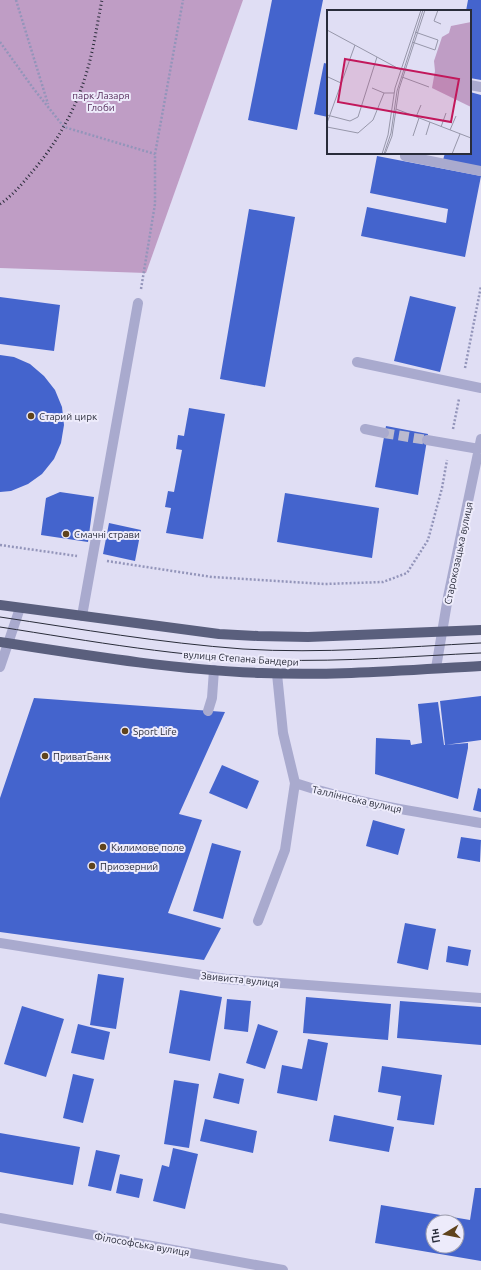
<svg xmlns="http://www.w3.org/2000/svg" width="481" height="1270" font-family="Ubuntu,sans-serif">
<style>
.green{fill:#bf9dc5}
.building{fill:#4464cd;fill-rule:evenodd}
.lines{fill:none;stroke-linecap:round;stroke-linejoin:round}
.minor-tunnel{stroke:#bbbacf;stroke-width:10;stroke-dasharray:10 5;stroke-linecap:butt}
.path{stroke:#9395ba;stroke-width:2.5;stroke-dasharray:2 2;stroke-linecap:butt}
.minor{stroke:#a9aace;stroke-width:10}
.major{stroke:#5a5f7d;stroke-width:10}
.tram{stroke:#292c3a;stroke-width:1}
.rail{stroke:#292c3a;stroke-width:3;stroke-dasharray:1 3;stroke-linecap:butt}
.poi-dot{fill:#5f431c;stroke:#edebfb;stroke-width:1.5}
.labels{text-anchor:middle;stroke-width:4;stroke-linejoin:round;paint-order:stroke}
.park-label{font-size:10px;fill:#552b5a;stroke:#edebfb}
.poi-label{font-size:10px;fill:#292c3a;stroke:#edebfb;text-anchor:start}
.street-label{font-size:10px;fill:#292c3a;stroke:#edebfb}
.inset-road{fill:none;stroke:#9797aa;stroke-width:1}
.view{fill:#c2185b;fill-opacity:0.15;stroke:#c2185b;stroke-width:2}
.inset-edge{fill:none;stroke:#292c3a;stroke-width:2}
</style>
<rect width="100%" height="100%" fill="#e0def4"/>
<path class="green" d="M0,0h243l-97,273 -146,-5z"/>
<path class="building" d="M272,0h51l-26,130 -49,-10z
M468,0h13v80l-11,-2v-67h-4z
M324,63l4,1v53l-14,-3z
M470,92l11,3v72l-38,-7 2,-7h25z
M377,156l104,20 -16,81 -104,-21 6,-29 79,16 2,-14 -78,-16z
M249,209l46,8 -30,170 -45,-8z
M410,296l46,11 -16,65 -46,-11z
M0,297l60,8 -6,46 -54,-7z
M0,355l14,2 16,7 14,12 11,14 7,17 2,18 -3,18 -7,16 -12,15 -14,10 -17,7 -11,1z
M189,408l36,6 -22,125 -37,-6 5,-25 -6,-1 3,-16 6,1 8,-42 -6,-1 2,-14 6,1z
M386,426l42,8 -10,61 -43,-8z
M60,492l34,5 -6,45 -47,-7 5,-37z
M285,493l94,15 -7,50 -95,-16z
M109,523l32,7 -6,31 -32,-7z
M481,696v44l-36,5 -5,-44z
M34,698l191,14 -46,102 23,6 -34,93 53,15 -17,32 -204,-28v-134z
M438,702l6,43 24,-2v5l-10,51 -83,-25 1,-36 34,2 1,5 11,-2 -4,-39z
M222,765l37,16 -12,28 -38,-16z
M478,788l3,1v23l-8,-2z
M373,820l32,9 -7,26 -32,-9z
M461,837l20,3 -1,22 -23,-4z
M212,843l29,8 -18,68 -30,-8z
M405,923l31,6 -8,41 -31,-7z
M448,946l23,4 -3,16 -22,-4z
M98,974l26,4 -8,51 -26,-4z
M180,990l42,7 -12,64 -41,-8z
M306,997l85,7 -3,36 -85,-7z
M227,999l24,2 -3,31 -24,-3z
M400,1001l81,6v38l-84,-7z
M22,1006l42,13 -18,58 -42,-13z
M78,1024l32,8 -6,28 -33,-7z
M258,1024l20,7 -13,38 -19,-6z
M308,1039l20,4 -11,58 -40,-8 5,-28 20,4z
M382,1066l60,9 -8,50 -37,-5 4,-24 -23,-4z
M219,1073l25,6 -5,25 -26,-6z
M73,1074l21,5 -11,44 -20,-5z
M174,1080l25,4 -10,64 -25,-4z
M334,1115l60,12 -5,25 -60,-11z
M205,1119l52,12 -4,22 -53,-12z
M0,1133l80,14 -7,38 -73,-13z
M173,1148l25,6 -13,55 -32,-8 9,-36 7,2z
M96,1150l24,5 -9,36 -23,-5z
M120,1174l23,5 -4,19 -23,-5z
M475,1188h6v73l-106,-18 6,-38 89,15zM433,1222h24v24h-24z"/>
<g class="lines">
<path class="minor-tunnel" d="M384,433l43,7"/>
<path class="path" d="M16,0l32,104
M0,42l33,46 31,39 91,27
M141,289l14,-85v-50l28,-154
M465,368l16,-82
M453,429l6,-30
M0,545l77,11
M107,561l105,16 113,7 58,-2 24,-9 21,-33 14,-52 5,-28"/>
<path class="minor" d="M470,85l11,2
M405,156l76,15
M357,362l124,26
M365,429l19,4
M427,440l52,9
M82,616l56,-313
M0,667l20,-59
M436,668l12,-71 33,-158
M277,674l6,59 12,50c60,20 123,29 186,40
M208,711l4,-13 2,-28
M258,921l27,-71 10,-67
M0,943l226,36 255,19
M0,1218l283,52"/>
<path class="major" d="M0,605l219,29 39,2 50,1 173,-7
M0,642c84,13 176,28 261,31 73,3 147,-3 220,-7"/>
<path class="tram" d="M0,617c80,12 161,26 243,32 78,5 159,-2 238,-6
M0,627c90,14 184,31 276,33 68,2 137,-4 205,-7"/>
<path class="rail" d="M0,204c12,-8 23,-21 32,-32 25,-29 44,-63 55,-101 7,-23 10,-47 15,-71"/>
</g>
<g class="poi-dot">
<circle cx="31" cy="416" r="4"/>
<circle cx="66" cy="534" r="4"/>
<circle cx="125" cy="731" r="4"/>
<circle cx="45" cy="756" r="4"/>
<circle cx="103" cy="847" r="4"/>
<circle cx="92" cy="866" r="4"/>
</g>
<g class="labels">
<g class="park-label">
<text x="101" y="99">парк Лазаря<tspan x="101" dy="12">Глоби</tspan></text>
</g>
<g class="poi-label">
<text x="39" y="420">Старий цирк</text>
<text x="74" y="538">Смачні страви</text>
<text x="133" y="735">Sport Life</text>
<text x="53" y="760">ПриватБанк</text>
<text x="111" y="851">Килимове поле</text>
<text x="100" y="870">Приозерний</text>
</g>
<g class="street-label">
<text transform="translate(458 553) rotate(-78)" y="4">Старокозацька вулиця</text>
<text transform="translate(241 658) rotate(4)" y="4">вулиця Степана Бандери</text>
<text transform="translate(357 799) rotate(13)" y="4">Талліннська вулиця</text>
<text transform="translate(240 979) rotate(6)" y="4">Звивиста вулиця</text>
<text transform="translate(142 1244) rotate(10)" y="4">Філософська вулиця</text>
</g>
</g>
<g transform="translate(327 10)">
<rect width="144" height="144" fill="#e0def4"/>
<path d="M144,12v85l-39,-19 3,-17 -1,-10 8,-24 7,-4 2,-7z" fill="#bf9dc5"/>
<path class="inset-road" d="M111,0l-4,11 7,3M0,20l74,40M85,32l23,8 3,-10 -23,-8M1,67l13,6M75,67l27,10M45,78l12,5M69,99l75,29M0,105l23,6 8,-4 19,-60M89,107l5,-12M0,113l28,-78M0,117l31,6 15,-13 11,-27h10M114,117l5,-14M123,120l6,-14M99,125l4,-13M86,126l6,-18M55,144l6,-19 7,-47 26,-78M57,144l7,-21 6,-42 26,-81M58,144l7,-18 7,-47 26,-79M125,144l8,-20"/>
<path class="view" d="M18,49l114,20 -8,43 -113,-20z"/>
<rect width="144" height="144" class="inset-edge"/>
</g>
<g transform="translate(445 1234) rotate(260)"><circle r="19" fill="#edebfb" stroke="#9f9fae"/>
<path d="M0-3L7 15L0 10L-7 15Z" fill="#5f431c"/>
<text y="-6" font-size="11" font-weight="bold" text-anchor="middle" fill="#292c3a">Пн</text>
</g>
</svg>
